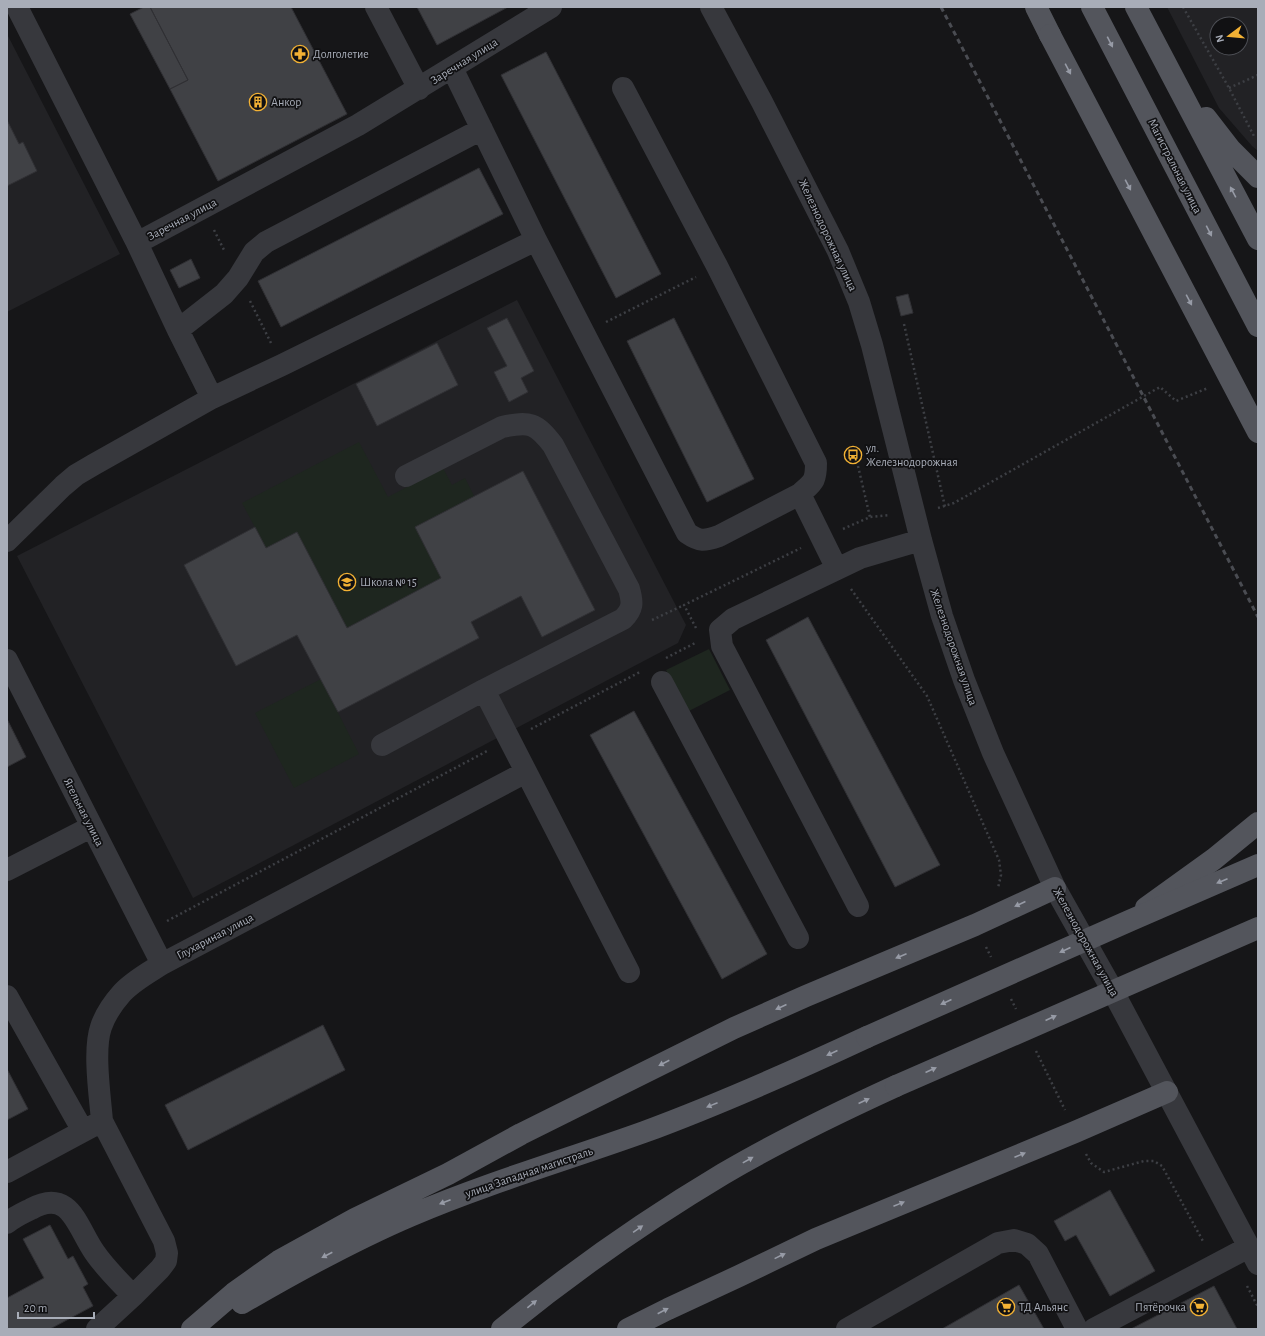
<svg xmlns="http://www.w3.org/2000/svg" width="1265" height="1336" font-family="'Alegreya Sans',sans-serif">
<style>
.built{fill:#222225;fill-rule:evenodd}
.green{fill:#1e261f}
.building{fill:#404145;stroke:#303034}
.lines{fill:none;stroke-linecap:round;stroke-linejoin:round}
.path{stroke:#3d3f44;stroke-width:2.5;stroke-dasharray:2 3;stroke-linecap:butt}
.minor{stroke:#37383d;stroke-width:22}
.major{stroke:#53555c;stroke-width:22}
.rail{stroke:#4a4c52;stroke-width:3;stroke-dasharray:5 4;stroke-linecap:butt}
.major-bridge{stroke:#53555c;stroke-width:22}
.oneway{fill:#979ba6}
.labels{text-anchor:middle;stroke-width:3.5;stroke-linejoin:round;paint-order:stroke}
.poi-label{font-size:12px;fill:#a8adb8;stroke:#111113;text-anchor:start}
.street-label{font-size:12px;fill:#a8adb8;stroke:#111113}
</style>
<rect width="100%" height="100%" fill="#161618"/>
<path class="built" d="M1167,7h91v144l-6,-5 -33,-38zM1217,24h24v24h-24z
M7,34l113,220 -113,58z
M517,300l169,325 -8,18 -485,255 -176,-342z"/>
<path class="green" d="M359,442l29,55 55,-29 9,17 13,-7 9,18 -59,31 26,51 -94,50 -50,-96 -31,16 -24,-45z
M709,649l21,41 -43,22 -21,-42z
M321,679l38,75 -65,34 -39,-75z"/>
<path class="building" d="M144,7h6l38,73 -18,9 -40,-75z
M150,7h141l56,107 -129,67 -48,-92 18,-9z
M417,7h91l-71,38z
M546,52l115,222 -45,24 -115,-223z
M7,120l12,24 4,-2 14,29 -30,15z
M479,168l24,46 -222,113 -23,-46z
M191,259l9,19 -21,10 -9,-18z
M908,294l5,19 -12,3 -5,-19z
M507,318l27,53 -13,7 7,14 -19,10 -15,-30 13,-6 -20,-38z
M674,318l80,161 -47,23 -80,-161z
M437,343l21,42 -81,41 -21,-42z
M523,471l72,139 -53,27 -21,-41 -50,26 8,16 -141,74 -41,-77 -61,31 -52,-101 71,-38 11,21 31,-16 50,96 94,-50 -26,-51z
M808,617l132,248 -45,22 -129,-247z
M634,711l133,243 -45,25 -132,-244z
M7,719l19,38 -19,10z
M323,1025l22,45 -157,80 -23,-45z
M7,1069l21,40 -21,11z
M1110,1190l45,81 -45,25 -34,-61 -11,6 -11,-20z
M50,1225l18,34 5,-3 15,28 -5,3 10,19 -43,23h-43v-31l37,-20 -21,-39z
M1019,1285l25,44h-102z
M1214,1286l23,43h-106z"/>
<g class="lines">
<path class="path" d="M1183,7l46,81 26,50
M1229,88l29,-13
M214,230l11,22
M250,301l21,42
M606,322l90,-45
M904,324l41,183
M858,466l12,51
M938,508l16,-5 206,-116 16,14 32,-13
M843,529l27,-12 20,-2
M851,589l76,107 72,164 2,15 -3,13
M652,620l32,-15
M696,628l-12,-23 117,-57
M666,658l31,-16
M531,729l109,-57
M167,921l322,-171
M986,947l5,10
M1011,999l5,10
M1036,1051l29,59
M1086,1154l5,9 13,9 40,-11h10l8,5 42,77
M1247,1286l11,21"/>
<path class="minor" d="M17,7l120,236
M376,7l43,82
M711,7l51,95 76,149 21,51 13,43 49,195 21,76 22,64 29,73 62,135 54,96 149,280
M623,88l94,178 99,197c0,19 -3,19 -16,31
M536,240l151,293c13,9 17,8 32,3l81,-42 37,75
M178,330l46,-36 14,-16 16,-26 12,-10 216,-113
M212,398l-34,-68 -41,-87 221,-118 193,-118
M7,541l56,-55 13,-11 17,-10 119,-67 70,-33 254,-125 -84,-172
M7,660l155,304
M662,682l136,256
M484,690l145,282
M382,745l102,-55 139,-71c10,-10 10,-16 6,-30l-76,-144c-17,-22 -23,-24 -51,-18l-96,49
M7,870l84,-43
M858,906l-136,-260 -2,-16 13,-11 104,-50 23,-11 61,-18
M7,996l76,135
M7,1172l95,-51c-2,-25 -9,-71 -1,-94 4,-12 13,-25 21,-34 11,-12 26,-20 40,-29l364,-192
M7,1223c7,-6 16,-10 24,-14 40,-22 46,19 64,44 11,16 25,29 38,43
M97,1329l36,-33 27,-27 6,-8 1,-8 -3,-12 -62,-120
M847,1329l151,-86 16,-3 13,4 11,10 39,75
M1094,1329l155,-82"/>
<path class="major" d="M1036,7l14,28
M1092,7l166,319
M1136,7l122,232
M1206,118l24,31 28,28
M1146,908l68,-49 44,-36
M242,1303c55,-32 111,-63 170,-88 75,-32 154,-55 232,-83 76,-28 150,-61 223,-95
M192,1329l42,-36 45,-32 76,-42 93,-45 73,-40 213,-106 72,-32 169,-71 80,-37
M502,1329c70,-57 144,-109 221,-155 56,-33 114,-61 173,-88
M628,1329l40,-20 71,-33 77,-37 259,-107 92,-40"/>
<path class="rail" d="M941,7l317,610"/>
<path class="major-bridge" d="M1050,35l208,397
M867,1037l262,-116 129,-56
M896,1086l362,-158"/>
</g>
<defs><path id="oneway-solid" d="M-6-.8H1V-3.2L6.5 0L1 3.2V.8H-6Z"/></defs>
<g class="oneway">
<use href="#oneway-solid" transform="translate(1110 42) rotate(63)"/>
<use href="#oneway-solid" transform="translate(1068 69) rotate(62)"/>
<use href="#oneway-solid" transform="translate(1128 185) rotate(62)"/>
<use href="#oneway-solid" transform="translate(1233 192) rotate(-118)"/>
<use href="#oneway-solid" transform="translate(1209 231) rotate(63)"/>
<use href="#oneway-solid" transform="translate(1189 300) rotate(62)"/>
<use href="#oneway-solid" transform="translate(1222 881) rotate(157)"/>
<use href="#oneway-solid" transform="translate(1020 904) rotate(155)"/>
<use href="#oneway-solid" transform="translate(1065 950) rotate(156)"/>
<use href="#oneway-solid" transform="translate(901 956) rotate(157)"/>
<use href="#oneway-solid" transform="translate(946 1002) rotate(156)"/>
<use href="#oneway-solid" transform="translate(781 1007) rotate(156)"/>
<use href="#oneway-solid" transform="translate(1051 1018) rotate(-24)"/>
<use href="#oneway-solid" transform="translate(832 1053) rotate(156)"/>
<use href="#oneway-solid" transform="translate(664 1063) rotate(153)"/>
<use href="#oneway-solid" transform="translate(931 1070) rotate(-24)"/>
<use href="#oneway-solid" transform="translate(864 1101) rotate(-25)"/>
<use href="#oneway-solid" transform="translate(712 1105) rotate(158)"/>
<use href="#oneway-solid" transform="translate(1020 1155) rotate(-22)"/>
<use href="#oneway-solid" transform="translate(748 1160) rotate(-29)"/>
<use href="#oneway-solid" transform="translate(445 1202) rotate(159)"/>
<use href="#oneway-solid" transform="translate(899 1204) rotate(-22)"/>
<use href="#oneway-solid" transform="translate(638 1229) rotate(-35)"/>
<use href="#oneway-solid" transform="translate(327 1255) rotate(153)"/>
<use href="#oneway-solid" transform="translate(780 1256) rotate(-26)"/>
<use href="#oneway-solid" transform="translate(532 1304) rotate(-39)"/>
<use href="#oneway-solid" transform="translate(663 1311) rotate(-27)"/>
</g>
<defs>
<symbol id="pharmacy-ring" viewBox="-11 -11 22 22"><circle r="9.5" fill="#111113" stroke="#f2b134" stroke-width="1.5"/><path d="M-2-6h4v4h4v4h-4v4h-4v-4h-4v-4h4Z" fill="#f2b134"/></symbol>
<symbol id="building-ring" viewBox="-11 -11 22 22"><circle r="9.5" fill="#111113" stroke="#f2b134" stroke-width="1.5"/><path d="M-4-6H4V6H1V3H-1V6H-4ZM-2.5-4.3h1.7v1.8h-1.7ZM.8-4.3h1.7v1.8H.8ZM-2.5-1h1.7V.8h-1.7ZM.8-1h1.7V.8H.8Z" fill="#f2b134"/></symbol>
<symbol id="bus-ring" viewBox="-11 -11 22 22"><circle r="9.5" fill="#111113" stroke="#f2b134" stroke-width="1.5"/><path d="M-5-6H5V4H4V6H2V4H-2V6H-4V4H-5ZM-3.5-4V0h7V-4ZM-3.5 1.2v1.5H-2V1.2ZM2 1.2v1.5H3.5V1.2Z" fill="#f2b134"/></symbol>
<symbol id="school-ring" viewBox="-11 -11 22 22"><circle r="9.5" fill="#111113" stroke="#f2b134" stroke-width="1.5"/><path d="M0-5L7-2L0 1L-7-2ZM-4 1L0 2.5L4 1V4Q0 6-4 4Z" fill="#f2b134"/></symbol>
<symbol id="supermarket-ring" viewBox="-11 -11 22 22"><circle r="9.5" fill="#111113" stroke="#f2b134" stroke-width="1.5"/><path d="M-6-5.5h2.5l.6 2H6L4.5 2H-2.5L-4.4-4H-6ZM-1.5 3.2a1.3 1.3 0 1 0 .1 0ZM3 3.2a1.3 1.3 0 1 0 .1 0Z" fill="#f2b134"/></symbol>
</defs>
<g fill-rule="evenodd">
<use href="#pharmacy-ring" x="290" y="44" width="20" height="20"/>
<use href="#building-ring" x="248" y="92" width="20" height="20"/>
<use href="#bus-ring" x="843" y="445" width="20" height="20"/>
<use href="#school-ring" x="337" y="572" width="20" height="20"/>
<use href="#supermarket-ring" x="996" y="1297" width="20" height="20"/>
<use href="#supermarket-ring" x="1189" y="1297" width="20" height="20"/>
</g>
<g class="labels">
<g class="poi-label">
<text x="313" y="58">Долголетие</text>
<text x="271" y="106">Анкор</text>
<text x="866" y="452">ул.<tspan x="866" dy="14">Железнодорожная</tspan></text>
<text x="360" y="586">Школа № 15</text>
<text x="1019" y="1311">ТД Альянс</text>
<text x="1186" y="1311" text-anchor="end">Пятёрочка</text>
</g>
<g class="street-label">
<text transform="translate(464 61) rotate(-32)" y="4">Заречная улица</text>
<text transform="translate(1175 166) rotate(63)" y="4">Магистральная улица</text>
<text transform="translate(182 219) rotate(-28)" y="4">Заречная улица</text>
<text transform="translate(828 235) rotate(65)" y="4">Железнодорожная улица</text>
<text transform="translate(954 647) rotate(71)" y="4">Железнодорожная улица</text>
<text transform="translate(84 812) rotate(63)" y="4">Ягельная улица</text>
<text transform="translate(215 936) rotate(-28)" y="4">Глухариная улица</text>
<text transform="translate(1086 942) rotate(61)" y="4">Железнодорожная улица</text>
<text transform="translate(529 1172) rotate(-19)" y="4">улица Западная магистраль</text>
</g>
</g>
<rect width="1265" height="1336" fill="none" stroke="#a8adb8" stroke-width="16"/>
<g transform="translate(1229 36) rotate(254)"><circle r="19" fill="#111113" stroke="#4d4f55"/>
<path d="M0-3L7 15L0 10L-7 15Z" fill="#f2b134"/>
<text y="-6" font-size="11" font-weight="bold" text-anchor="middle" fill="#a8adb8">N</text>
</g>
<path d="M18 1312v6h76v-6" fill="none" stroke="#a8adb8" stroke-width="2"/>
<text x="24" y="1312" font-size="12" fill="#a8adb8" stroke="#111113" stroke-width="3" paint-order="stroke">20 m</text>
</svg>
